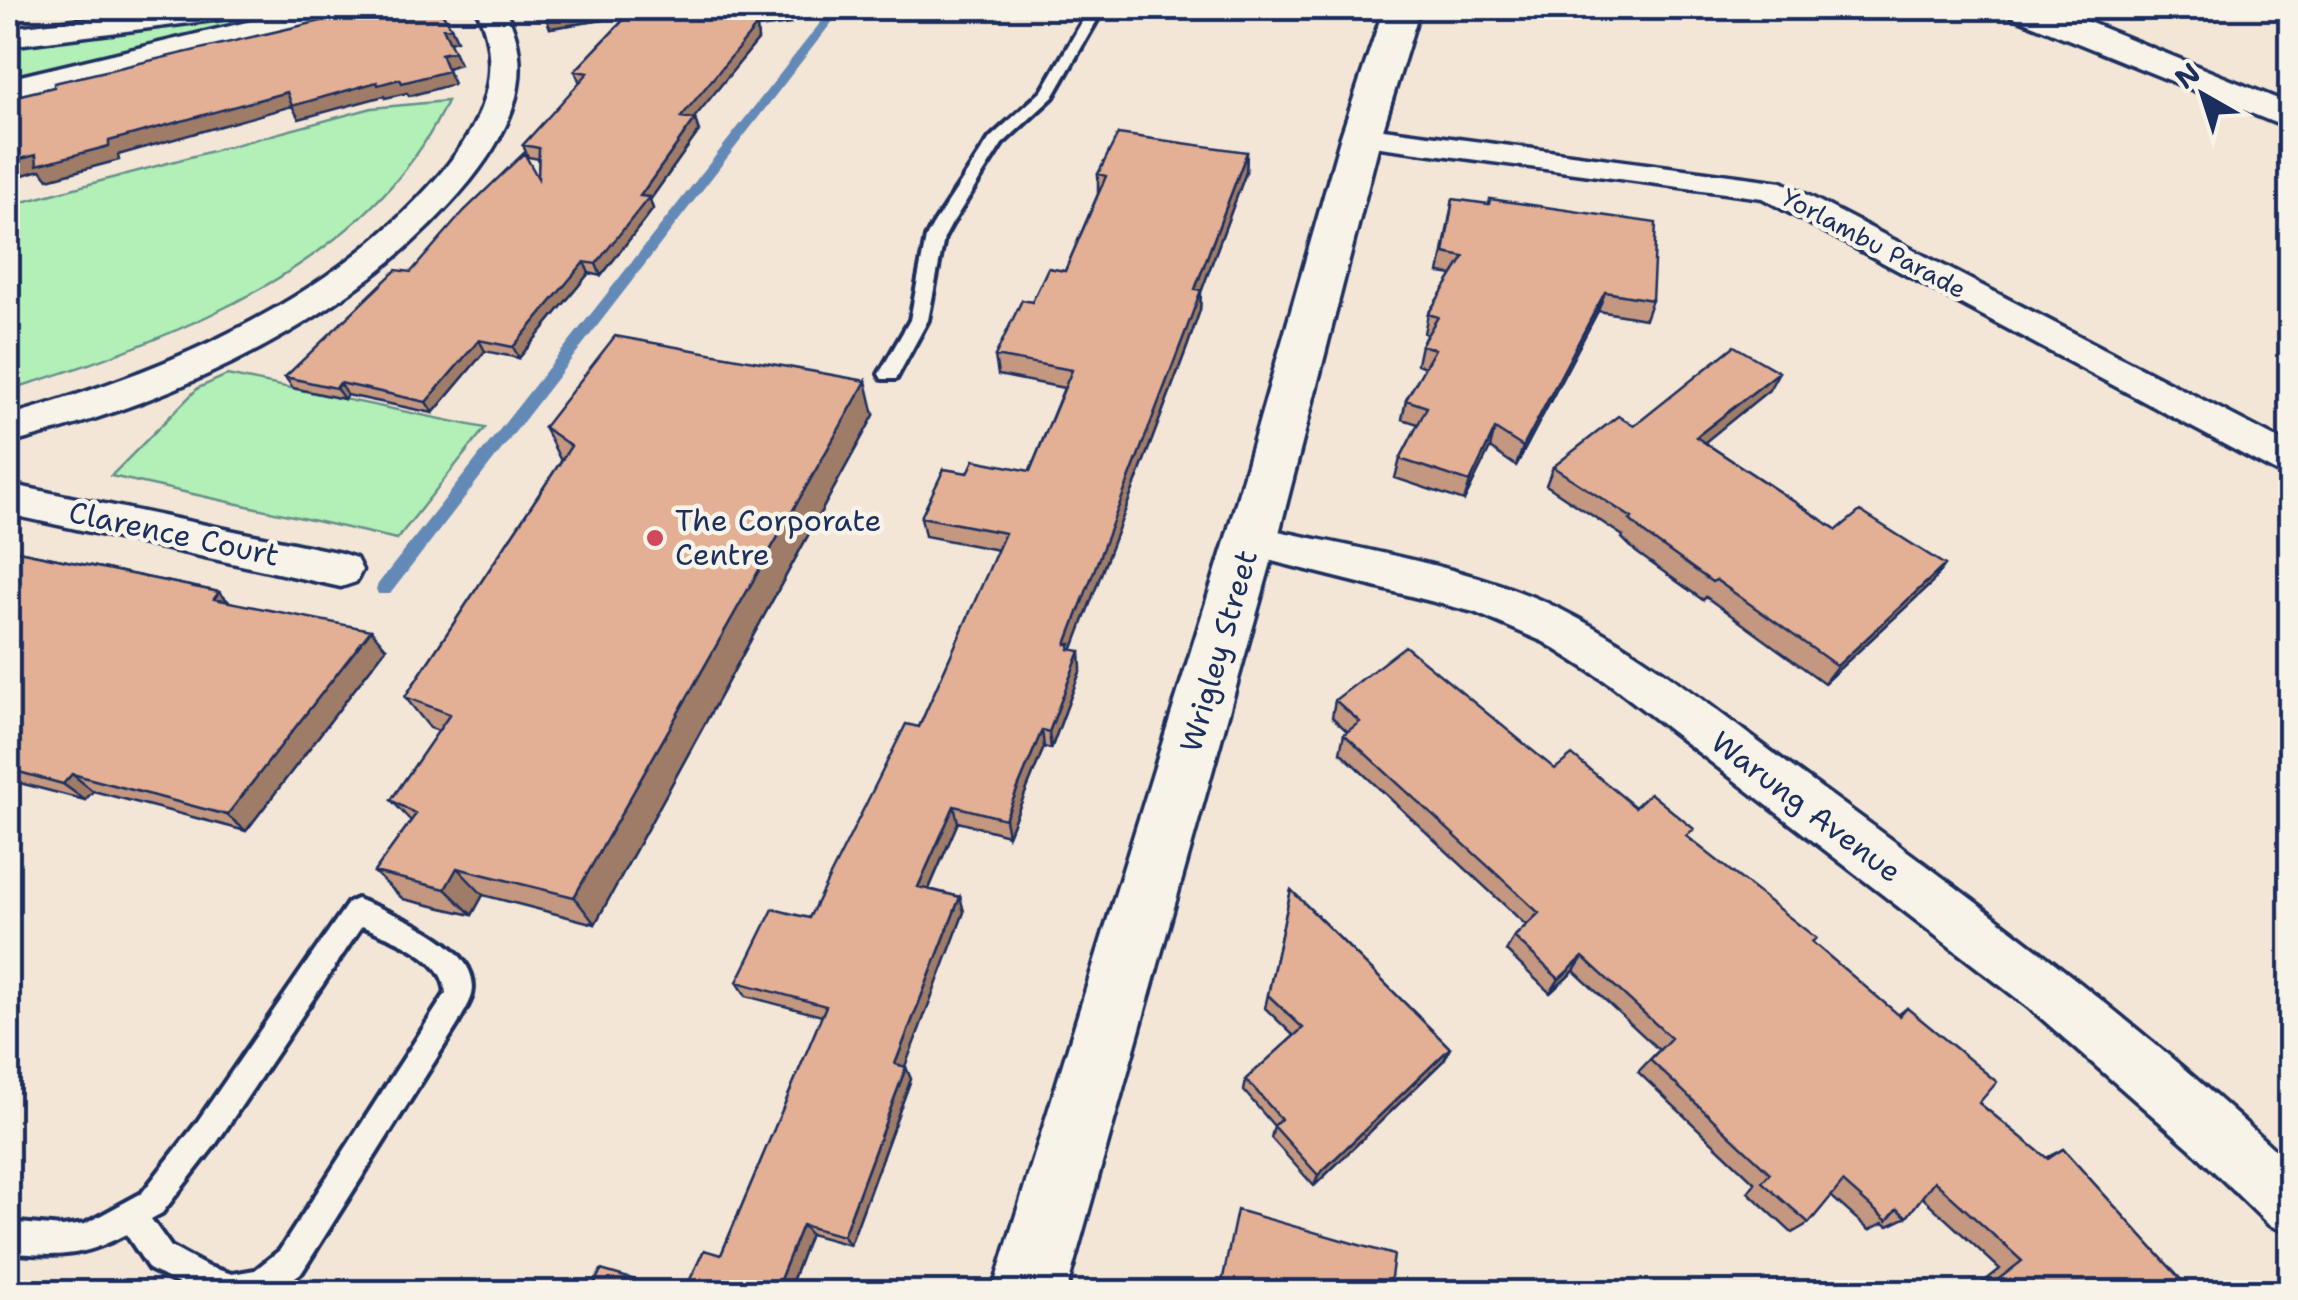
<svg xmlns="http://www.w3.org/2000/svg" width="2298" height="1300" font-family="'Shantell Sans',sans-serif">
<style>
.green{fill:#b2f0b7;stroke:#66908a;stroke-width:2.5}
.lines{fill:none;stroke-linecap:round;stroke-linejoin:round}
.stream{fill:#6489b6;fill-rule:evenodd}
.service-casing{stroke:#1b2f5e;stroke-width:8}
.minor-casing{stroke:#1b2f5e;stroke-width:7}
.tertiary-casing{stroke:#1b2f5e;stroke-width:7}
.service{fill:#f7f3e8;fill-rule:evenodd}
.minor{fill:#f7f3e8;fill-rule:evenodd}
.tertiary{fill:#f7f3e8;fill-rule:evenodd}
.wall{fill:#c39780;stroke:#1b2f5e;stroke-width:2.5}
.shaded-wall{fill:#9f7b68;stroke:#1b2f5e;stroke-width:2.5}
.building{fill:#e3b095;stroke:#1b2f5e;stroke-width:2.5}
.poi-dot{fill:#d1495b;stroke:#f7f3e8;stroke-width:4}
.labels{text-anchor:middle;stroke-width:9;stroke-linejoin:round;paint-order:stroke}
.far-street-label{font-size:25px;fill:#1b2f5e;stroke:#f7f3e8}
.poi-label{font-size:30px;fill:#1b2f5e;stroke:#f7f3e8;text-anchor:start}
.street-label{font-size:30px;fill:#1b2f5e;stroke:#f7f3e8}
</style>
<rect width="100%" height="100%" fill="#f3e6d7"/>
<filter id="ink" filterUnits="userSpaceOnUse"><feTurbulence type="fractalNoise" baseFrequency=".01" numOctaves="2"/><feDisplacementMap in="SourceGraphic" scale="20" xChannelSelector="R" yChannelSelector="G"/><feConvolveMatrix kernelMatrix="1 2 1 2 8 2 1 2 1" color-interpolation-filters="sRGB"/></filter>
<g filter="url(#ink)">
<path class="green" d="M251,10l11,6 -254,65v-38z
M447,101c-73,163 -280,242 -439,289v-184l364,-98z
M227,375l258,53 -88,111 -286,-63 87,-88z"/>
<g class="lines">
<path class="stream" d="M832,8h11l-453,586h-12l-2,-5 2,-5z"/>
<defs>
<path id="service" d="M1090,8h14l-51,89 -51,47 -51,81 -7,13 -16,82 -32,59h-14l-3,-5 31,-54 16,-82 7,-13 57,-87 52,-47z
M357,899c35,14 126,46 115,96 -3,10 -10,20 -14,29l-156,248 -27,20h-80l-46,-23 -23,-35c-45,24 -69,23 -118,18v-30l54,5 23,-3 57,-31 53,-68 153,-222zM362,926c30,13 81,29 84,67l-166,257 -25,20 -23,4 -26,-8 -35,-19 -20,-28 11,-6 53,-68z"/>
<path id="minor" d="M172,8l71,1 -4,6 -10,3 -221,28v-18z
M306,8h48l-4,6 -342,83v-18z
M476,8h28c34,63 8,121 -34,173 -114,139 -291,219 -462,263v-28c157,-45 324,-114 432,-242 42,-49 66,-104 36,-166z
M1361,126l421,56 508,263v31l-14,-4 -514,-274 -412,-55 -5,-7 5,-7z
M8,484l333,69 15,5 6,12 -6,12 -15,5 -333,-73z
M1251,525c103,24 234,42 326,93 84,45 159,109 236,164 165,120 329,242 477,382v69l-21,-8 -76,-74 -161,-141 -422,-326 -66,-42 -70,-30 -238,-60 -6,-11 6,-11z"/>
<path id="tertiary" d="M1384,8h36l-39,128 -104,405 -211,751h-74l233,-751 116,-405z
M2006,8h48l236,96v25l-279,-113z"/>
</defs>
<use href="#service" class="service-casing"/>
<use href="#minor" class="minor-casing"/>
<use href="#tertiary" class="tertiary-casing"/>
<use href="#service" class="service"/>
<use href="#minor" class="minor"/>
<use href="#tertiary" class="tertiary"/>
</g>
<path class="wall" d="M786,8l4,16 -33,4 1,12 -66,79 7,12 -49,69 3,9 -52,67 -12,-3 -70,85 -34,-7 -52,62 -86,-18 -3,4 -51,-11 -8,-11 126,-105 127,-94 1,-19 -11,-2 -5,-12 57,-62 -5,-12 52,-55 -77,12 -4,-11z
M1247,152l-1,20 -45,120 -1,18 -13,37 -115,303 9,19 -30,80 -7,-2 -36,88 -50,-13 -29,67 31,8 4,15 -60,155 7,12 -61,166 -40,-11 -22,58h-104l37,-37 101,-239 -76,-20 -9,-14 72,-64 110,-191 79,-177 -73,-14 -4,-19 47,-44 62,-2 34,-83 -66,-13 -3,-19 37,-54 33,-31 33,-77v-20z
M1453,199l199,101 -7,19 -47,-8 -82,155 -26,-18 -26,53 -69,-23 5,-19 18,-35 -16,-5 4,-19 19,-33 -8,-3 4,-19 6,-11 -3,-1 4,-19 25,-39 -14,-2z
M1769,390l-65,52 133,88 95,53 -108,100 -118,-86 -3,3 -67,-48 -14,-14 1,-2 -77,-51 7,-18 81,-41z
M874,415l-279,509 -112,-29 -11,20 -69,-16 -29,-27 37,-51 -20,-21 48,-69 -9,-3 -25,-31 156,-236 -17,-34z
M8,549l211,43 10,10 157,46 -140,183 -153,-40 -8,9 -77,-20z
M1335,700l220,69 80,38 53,30 210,178 9,-7 72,95 67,55 17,-9 129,143h-221l29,-23 -78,-72 -15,20 -19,9 -5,-3 -14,7 -38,-34 -22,27 -17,10 -44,-41 7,-9 -117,-111 21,-22 -85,-79 -24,22 -44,-42 8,-14 12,-12 -186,-173 4,-18 4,-2 -16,-15z
M1291,890l159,158 -6,12 -130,126 -43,-48 3,-12 -30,-35 2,-12 48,-43 -29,-28z"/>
<path class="shaded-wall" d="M8,8h24l-24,2z
M37,8h46l-42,5z
M607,8h35l2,6 -94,14 -4,-11z
M786,8l4,16 -33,4 1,12 -73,89 -4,-12 73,-100z
M451,27l6,13 -8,2 -6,-14z
M454,51l6,13 -13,4 7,16 -45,12 -2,-3 -22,5 -1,-2 -85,23 -7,-13 -174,49 1,5 -71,19 -7,-9 -33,9v-17z
M695,119l4,12 -49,69 3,9 -52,67 -5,-12 44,-68z
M1247,152l-1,20 -45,120 -1,18 -13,37 -115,304 -6,-7 129,-355z
M584,262l5,11 -70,85 -6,-11z
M1605,292l-7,19 -82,155 7,-19z
M479,340l6,11 -52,62 -7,-11z
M1779,372l-10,18 -81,66 8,-19z
M866,381l8,34 -279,509 -21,-27z
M340,383l7,12 -3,4 -8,-11z
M1495,429l-5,19 -26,53 6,-19z
M1945,565l-13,18 -108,100 13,-17z
M219,592l17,18 -22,-11z
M371,630l15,18 -140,183 -19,-16z
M1080,651l1,18 -30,80 -2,-17z
M1042,730l2,17 -36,88 -3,-16z
M72,774l21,17 -8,9 -22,-16z
M954,806l4,16 -35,80 -5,-15z
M457,868l26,27 -11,20 -27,-26z
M960,897l4,15 -63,165 -6,-13z
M1583,957l-9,14 -24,22 9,-14z
M1450,1048l-6,12 -130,126 4,-11z
M906,1067l5,12 -61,166 -7,-9z
M802,1225l8,9 -22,58h-13z"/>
<path class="building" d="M360,8h79l12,19 -8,1 11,23 -13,3 7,17 -46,12 -2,-4 -22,6 -1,-3 -85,24 -5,-14 -178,49v5l-72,19 -1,-10 -28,7v-64l46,-11v-4l306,-71z
M546,8h61l-61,9z
M635,8h151l1,4 -33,5 1,11 -74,89 14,2 -55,77 9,1 -53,67 -12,-2 -71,85 -34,-7 -53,62 -86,-19 -4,5 -51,-11 111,-107 15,2 53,-61 60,-58 14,25 1,-30 -16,-3 65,-72 -13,-2z
M1118,134l129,18 -52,137 6,1 -14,38 -121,316h5l-2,5 11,2 -31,81 -7,-2 -37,89 -51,-13 -36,81 42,10 -65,167 11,3 -63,169 -41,-11 -27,67h-91l20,-42 17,5 105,-249 -89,-24 36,-73 36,9 97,-194 13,3 86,-194 -84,-16 23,-48 24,4 6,-13 56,11 42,-101 -77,-14 27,-56 10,2 16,-34 17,3 41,-95 -8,-2z
M1453,199l36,5 1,-5 166,24 -4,77 -47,-8 -82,155 -28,-18 -25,53 -70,-23 27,-52 -21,-7 29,-51 -14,-4 17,-28 -10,-3 36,-57 -20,-4z
M615,336l251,45 -292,516 -117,-29 -12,21 -71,-17 42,-58 -25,-14 59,-86 -45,-17 166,-251 -27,-19z
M1734,346l45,26 -83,65 141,93 23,-19 85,54 -108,101 -121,-86 -4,2 -67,-48 -15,-14 2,-2 -79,-51 65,-51 16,10z
M8,549l211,43 -5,7 157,31 -144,185 -155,-41 -9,10 -55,-15z
M1405,646l150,123 17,-14 63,52 15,-14 44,36 -8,7 130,102 -4,4 88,74 7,-8 90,74 -18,21 69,56 15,-10 129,143h-210l40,-31 -88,-80 -27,36 -10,-8 -10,12 -44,-39 -34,41 -47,-41 8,-9 -120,-113 21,-22 -88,-81 -24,22 -45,-42 25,-24 -195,-179 16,-12 -25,-22z
M1291,890l159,158 -132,127 -44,-49 7,-7 -35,-40 57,-51 -35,-33z
M1237,1210l157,45 -5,37h-169z
M601,1270l76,22h-87z
M1499,1283l18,9h-21z"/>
</g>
<circle class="poi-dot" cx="655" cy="538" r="10"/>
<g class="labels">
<g class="far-street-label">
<text transform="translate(1874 243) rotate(28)" y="9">Yorlambu Parade</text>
</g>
<g class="poi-label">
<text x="675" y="531">The Corporate<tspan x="675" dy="34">Centre</tspan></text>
</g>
<g class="street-label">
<text transform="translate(174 534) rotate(12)" y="10">Clarence Court</text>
<text transform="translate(1219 651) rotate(-74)" y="10">Wrigley Street</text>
<text transform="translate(1806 807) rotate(37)" y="10">Warung Avenue</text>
</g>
</g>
<rect width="2298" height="1300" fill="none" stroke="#f7f3e8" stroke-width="40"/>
<rect x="20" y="20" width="2258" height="1260" fill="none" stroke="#1b2f5e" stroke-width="4" filter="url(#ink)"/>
<g transform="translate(2203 95) rotate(321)" stroke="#f7f3e8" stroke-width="8" paint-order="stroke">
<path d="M0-8L18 38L0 25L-18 38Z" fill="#1b2f5e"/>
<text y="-15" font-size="28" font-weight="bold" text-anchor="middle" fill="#1b2f5e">N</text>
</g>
</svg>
